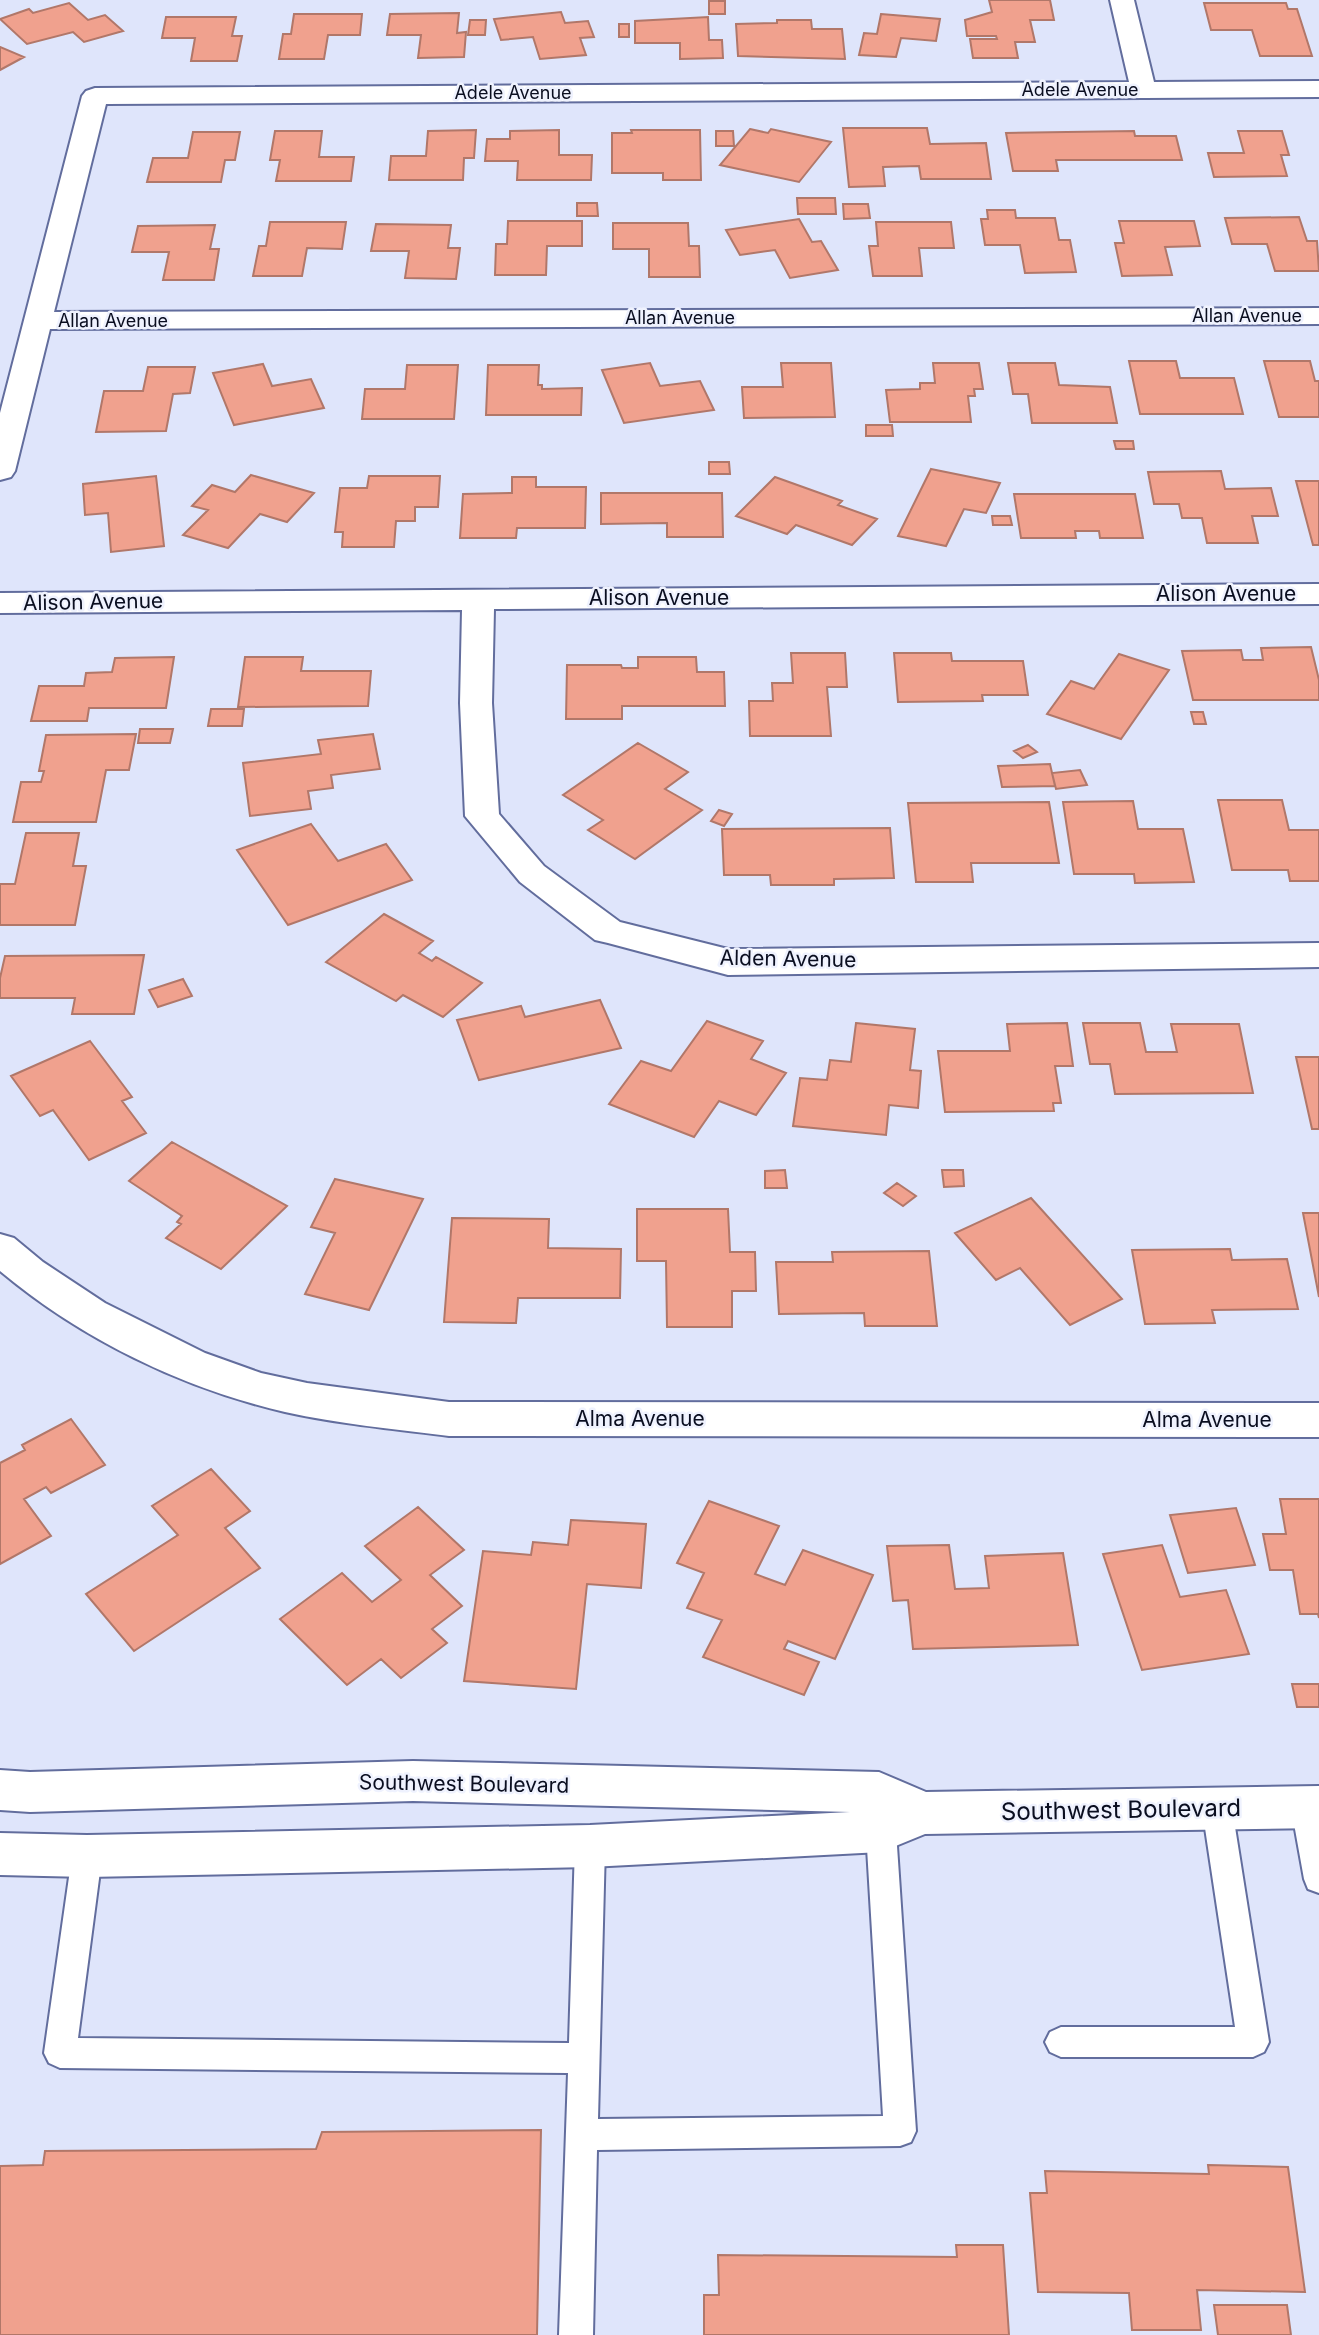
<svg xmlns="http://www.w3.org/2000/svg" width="1319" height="2335" font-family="Inter,sans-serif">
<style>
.building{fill:#f0a18e;stroke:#b17769;stroke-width:2}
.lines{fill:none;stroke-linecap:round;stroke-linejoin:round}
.lane-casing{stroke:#626d9d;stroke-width:4}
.street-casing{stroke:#626d9d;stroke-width:4}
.secondary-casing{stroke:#626d9d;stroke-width:4}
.lane{fill:#fff;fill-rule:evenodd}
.street{fill:#fff;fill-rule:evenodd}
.secondary{fill:#fff;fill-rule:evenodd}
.labels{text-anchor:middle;stroke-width:5;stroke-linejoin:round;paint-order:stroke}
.far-street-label{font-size:18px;fill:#0a0e20;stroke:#eff2fe}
.street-label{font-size:21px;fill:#0a0e20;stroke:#eff2fe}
.near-street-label{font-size:24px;fill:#0a0e20;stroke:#eff2fe}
</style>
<rect width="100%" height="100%" fill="#dfe5fb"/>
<path class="building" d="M989,0h61l4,20h-24l5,22h-20l3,16h-45l-3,-19h27l-1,-3h-29l-2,-16 27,-8z
M709,1h16v13h-16z
M69,3l19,17 17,-5 18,16 -39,11 -11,-10 -46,12 -27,-25 29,-10 4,4z
M1204,3h82l2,6h9l15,47h-52l-8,-26h-41z
M561,12l4,11 23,-2 6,16 -14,1 6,17 -46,4 -7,-22 -32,3 -7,-21z
M459,13l-2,20 9,-1 -2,25 -46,1 3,-23h-34l3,-21z
M294,14h68l-2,21h-32l-4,24h-45l4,-25h8z
M881,14l59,5 -4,22 -35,-3 -5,19 -37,-2 5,-22 13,1z
M166,17h70l-4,19h10l-5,25h-46l4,-23h-33z
M708,17l1,23h13l1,18 -43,1v-16h-45v-22z
M470,20h16l-1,15h-17z
M777,20h34l1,9h30l3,30 -107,-3 -2,-32 41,-1z
M619,24h10v13h-10z
M0,47l24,10 -24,13z
M843,128h84l3,16 56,-1 5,36h-70l-2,-13 -36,1 2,19 -36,1z
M750,129l18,4 3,-4 60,13 -32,40 -79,-17z
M476,130l-2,28h-10l-1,22h-74l2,-24h35l2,-25z
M559,130v25h33l-1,25h-74l1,-19h-33l2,-22h23v-8z
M631,130h69l1,50h-38v-7h-51v-40h20z
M275,131h47l-3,26h35l-3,24h-75l4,-21h-10z
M716,131h17l1,15h-18z
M1134,131l1,5h41l6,24h-126l2,11h-45l-7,-38z
M1238,131h44l7,24h-8l6,21 -73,1 -6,-24h36z
M193,132h47l-5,28h-10l-4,22h-74l6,-24h35z
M797,198h38l1,16h-38z
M577,203h20l1,13h-21z
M843,204h25l2,14 -26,1z
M987,210h28l1,8h39l4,22h11l6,32 -51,1 -5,-28h-35l-4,-26h7z
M1299,217l8,24h10l2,30h-44l-8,-27h-35l-7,-26z
M799,219l13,23 9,-1 17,29 -48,8 -15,-28 -35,5 -14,-25z
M508,221h74v25h-35l-1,29h-51l1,-31h11z
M1119,221h75l6,25 -35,1 7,28 -50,1 -7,-33h9z
M270,222h76l-4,27 -35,-1 -5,28h-49l6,-30h7z
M876,222h75l3,26h-35l3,28h-49l-4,-30h9z
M613,223h75l1,23h10l1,31h-51v-28h-36z
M376,224l75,1 -3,23h12l-4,31 -51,-1 4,-27h-38z
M215,225l-5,24h9l-5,31h-51l6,-28h-37l6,-26z
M1129,361h47l4,17h54l9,36h-103z
M1264,361h46l5,20h4v36h-40z
M650,363l10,23 40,-5 14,29 -90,13 -22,-53z
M781,363h50l4,54 -91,1 -2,-31h41z
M933,363h46l4,26h-9l1,7h-7l3,26h-81l-4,-32 34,-1v-6h15z
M1008,363h47l4,22 51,2 7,36h-85l-4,-29h-15z
M263,364l9,22 39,-7 13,29 -90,17 -21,-52z
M407,365h51l-4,54h-92l3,-30h40z
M488,365h51l-1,20h4v4l40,-1 -1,27h-95z
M148,367h47l-5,26 -17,1 -7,37 -70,1 8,-41h39z
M866,425h26l1,11h-27z
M1114,441h19l1,8h-18z
M709,462h20l1,12h-21z
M931,469l69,14 -14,30 -22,-4 -18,37 -48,-10z
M1221,471l4,18 46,-1 7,28h-26l6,27h-51l-5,-25h-20l-3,-14h-25l-6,-32z
M251,475l63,18 -27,29 -27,-8 -32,34 -45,-13 25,-25 -16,-4 20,-21 23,7z
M156,476l8,70 -53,6 -3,-39 -23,2 -2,-31z
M369,476h71l-2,31h-23v14h-19l-2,26h-52l1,-15h-8l5,-44h27z
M512,477h24v10h50l-1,41h-68l-1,10h-56l3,-44 49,-1z
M775,477l67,24 -4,4 39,14 -25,26 -56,-20 -9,9 -51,-18z
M1296,481h23v64h-6z
M601,493h121l1,44h-56v-14l-66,1z
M1014,494h121l8,44h-43l-1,-7h-24l1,7h-55z
M992,516h18l2,9h-19z
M1311,647l8,33v20h-126l-11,-49 59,-1 2,10h20l-2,-12z
M791,653h54l2,34h-20l4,49h-81l-1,-35h24l-1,-18h21z
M894,653h57l1,8h71l5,34h-46l1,6 -85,1z
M1119,654l50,16 -48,69 -74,-25 24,-33 23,8z
M174,657l-8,51h-77l-2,13h-56l8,-35h45l2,-13 26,-1 3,-14z
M245,657h58l-2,14h70l-3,35 -130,1z
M638,657h58l1,15h27l1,34h-103v13h-56l1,-54h54l1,3h16z
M211,709h33l-2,17h-34z
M1191,712h12l3,12h-12z
M140,729h33l-3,14h-32z
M136,734l-7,36h-23l-10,52h-83l8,-40h20l3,-11h-5l7,-36z
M373,734l7,35 -49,6 2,13 -25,3 3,18 -61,7 -7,-53 78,-9 -3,-14z
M638,743l50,29 -23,17 37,21 -67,49 -47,-29 15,-10 -40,-25z
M1028,745l9,7 -14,6 -9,-7z
M1050,764l5,22 -53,1 -4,-21z
M1080,770l7,15 -31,4 -4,-16z
M1218,800h64l7,30h30v51h-29l-2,-11h-56z
M1133,801l5,28h45l11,53 -59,1 -1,-9h-60l-11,-72z
M1049,802l10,61h-88l2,19h-57l-8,-79z
M719,810l13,4 -8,12 -13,-5z
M311,824l27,37 48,-17 26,36 -124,45 -51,-75z
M890,828l4,50 -60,1v6h-63l-1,-10h-46l-2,-46z
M26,833h53l-6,33h13l-11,59h-75v-41h15z
M384,914l49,27 -14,12 13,8 4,-4 46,26 -39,34 -40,-22 -7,6 -70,-39z
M144,955l-10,59h-62l3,-16h-75v-20l5,-22z
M183,979l9,17 -34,11 -9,-17z
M600,1000l21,48 -142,32 -22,-60 64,-14 4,11z
M707,1021l56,20 -12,18 35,14 -30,42 -37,-14 -25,36 -85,-33 32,-43 30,10z
M856,1023l59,6 -5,41 11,1 -3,37 -29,-3 -3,30 -93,-9 7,-48 27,2 3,-20 21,2z
M1067,1023l6,43h-18l6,37h-8l1,8 -109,1 -7,-61h72l-3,-27z
M1083,1023h57l6,29h31l-6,-28h68l14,69 -138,1 -5,-30h-20z
M90,1041l42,56 -10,4 24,32 -57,27 -36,-50 -13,6 -29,-40z
M1296,1057h23v72h-7z
M172,1142l115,64 -66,63 -55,-31 15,-14 -4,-2 5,-6 -53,-35z
M785,1170l2,18h-22v-17z
M942,1170h21l1,16 -20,1z
M335,1179l88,20 -54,111 -64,-16 30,-61 -24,-6z
M897,1183l19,13 -13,10 -19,-13z
M1031,1198l91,101 -52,26 -50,-57 -24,12 -41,-47z
M637,1209h91l2,43h25l1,39h-24v36h-65l-1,-66h-29z
M1303,1213h16v84z
M452,1218l97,1 -1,29 73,1 -1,49h-102l-2,25 -72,-1z
M1230,1249l2,11 55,-1 11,50 -86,1 3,13 -70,1 -13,-74z
M929,1251l8,75h-72l-1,-13 -85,1 -3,-52h57l-1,-10z
M71,1419l34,46 -54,28 -5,-6 -22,12 27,37 -51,28v-101l25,-13 -3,-5z
M211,1469l39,42 -25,17 35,40 -126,83 -48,-57 92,-59 -26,-29z
M1280,1499h39v119l-1,-4h-18l-7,-44h-23l-7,-36h23z
M709,1501l70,25 -24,48 30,11 18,-35 70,25 -38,84 -47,-18 -4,8 35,13 -15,33 -101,-38 19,-37 -35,-12 17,-35 -27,-10z
M418,1507l46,43 -34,25 32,31 -30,23 15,14 -46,35 -20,-19 -34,26 -67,-66 62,-46 30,29 29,-22 -36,-34z
M1236,1508l19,57 -67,8 -18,-58z
M571,1520l75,4 -5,64 -54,-4 -11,105 -112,-8 19,-130 48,4 2,-13 35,3z
M949,1545l6,44 34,-1 -4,-32 78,-3 15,92 -165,4 -5,-49 -15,1 -6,-55z
M1162,1545l18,52 46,-7 23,64 -107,16 -39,-116z
M1292,1684h27v23h-22z
M541,2130l-4,205h-537v-169l43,-1 2,-14 271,-2 6,-17z
M1208,2165l80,2 17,125 -108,-2 4,40h-69l-3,-37 -91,-1 -8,-99h17l-2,-22 164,3z
M956,2245h47l6,90h-305v-40h15l-1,-40 239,2z
M1214,2305h73l4,30h-73z"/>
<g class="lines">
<defs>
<path id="lane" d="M1306,1794l10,4 3,5v90l-11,-4 -4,-10 -13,-72 5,-9z
M1217,1795l10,4 5,9 37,234 -5,10 -11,5h-192l-11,-5 -5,-10 5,-10 11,-5h174l-33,-219 5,-9z
M881,1818l10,4 5,9 20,300 -5,11 -11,4 -303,4 -4,185h-34l9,-262 -508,-5 -11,-5 -5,-10 28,-197 4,-9 11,-4 11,4 4,9 -24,182 491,5 6,-197 5,-9 10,-4 10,4 5,9 -7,273 285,-3 -17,-285 5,-9z"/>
<path id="street" d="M1110,0h24l20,82 165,-1v16l-1213,7 -52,208 1265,-4v16l-1269,5 -35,142 -4,6 -11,3v-67l82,-317 4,-5 9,-3 1034,-6z
M1319,584v20l-825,5 -2,94 7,111 45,52 76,56 108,27 591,-6v24l-591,8 -120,-32 -13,-3 -75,-58 -55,-66 -5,-113 2,-93 -462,3v-20z
M0,1234l14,4 29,24 62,41 100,50 56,20 46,10 142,19 870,1v34l-870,-1c-55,-7 -110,-12 -164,-24 -103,-24 -204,-73 -285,-141z"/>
<path id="secondary" d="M413,1761l466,11 47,20 393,-6v42l-394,6 -44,18 -291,15 -503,10 -87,-2v-42l87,2 503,-10 260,-13 -437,-11 -383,11 -30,-2v-40l30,2z"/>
</defs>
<use href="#lane" class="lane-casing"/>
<use href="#street" class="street-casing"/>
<use href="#secondary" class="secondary-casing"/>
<use href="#lane" class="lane"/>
<use href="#street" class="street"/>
<use href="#secondary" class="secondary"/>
</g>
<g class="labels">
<g class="far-street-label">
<text x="1080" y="96">Adele Avenue</text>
<text x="513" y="99">Adele Avenue</text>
<text x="1247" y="322">Allan Avenue</text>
<text x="680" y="324">Allan Avenue</text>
<text x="113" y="327">Allan Avenue</text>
</g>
<g class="street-label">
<text x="1226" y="601">Alison Avenue</text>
<text x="659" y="605">Alison Avenue</text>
<text transform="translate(93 602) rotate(-1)" y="7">Alison Avenue</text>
<text transform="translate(788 959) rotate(1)" y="7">Alden Avenue</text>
<text x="640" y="1426">Alma Avenue</text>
<text x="1207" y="1427">Alma Avenue</text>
<text transform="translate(464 1784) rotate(1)" y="7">Southwest Boulevard</text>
</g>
<g class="near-street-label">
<text transform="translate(1121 1810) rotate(-1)" y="8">Southwest Boulevard</text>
</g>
</g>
</svg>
